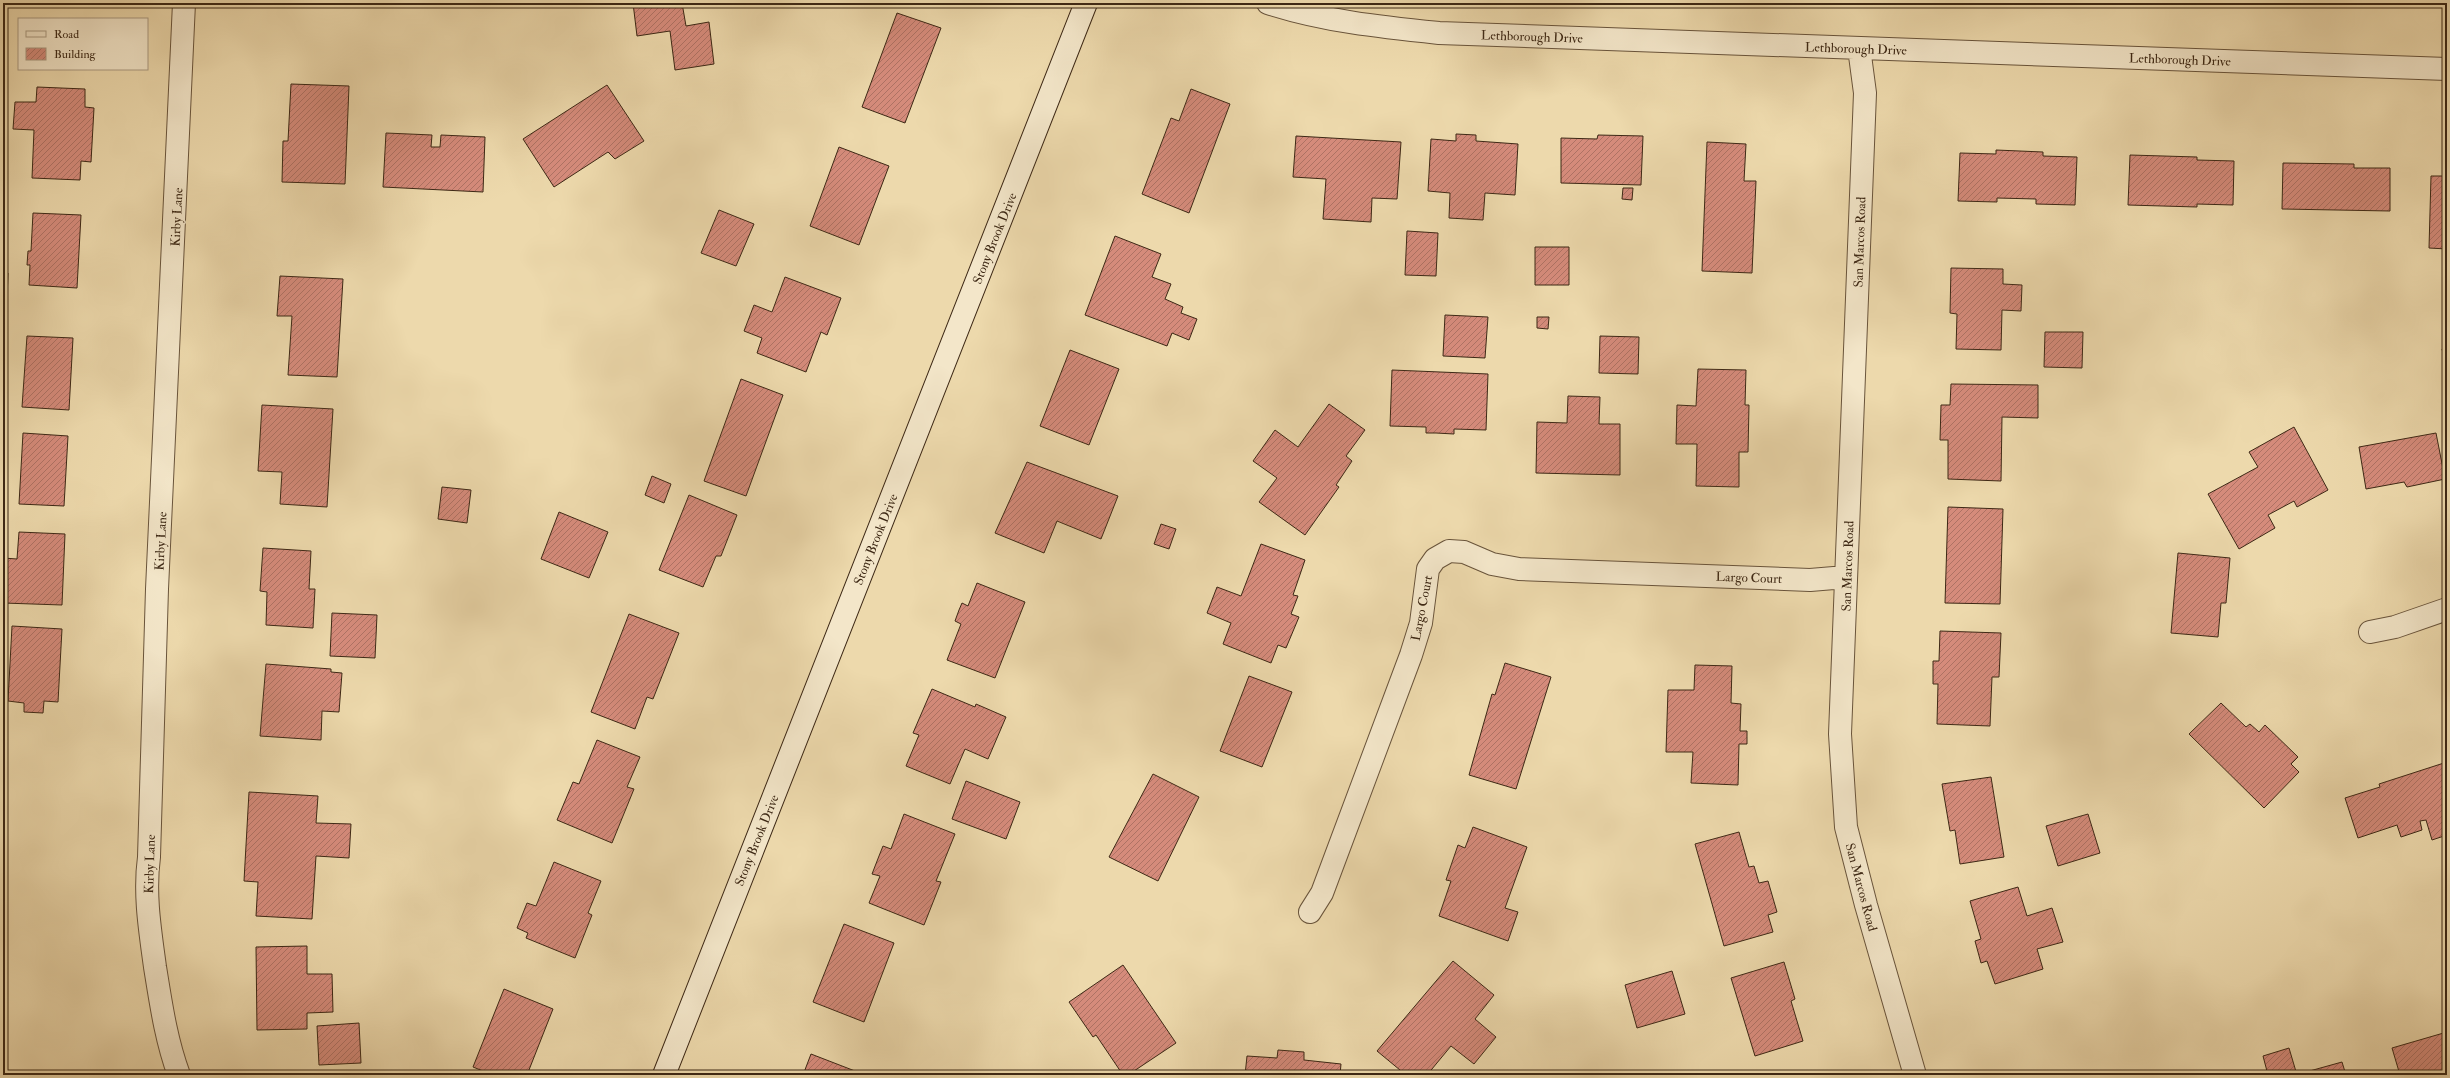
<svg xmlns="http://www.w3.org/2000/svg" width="2450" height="1078" font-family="'IM FELL Double Pica',serif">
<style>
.building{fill:url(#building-hatch);stroke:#3d2815}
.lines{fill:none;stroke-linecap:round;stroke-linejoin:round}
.street-casing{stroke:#69543b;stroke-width:24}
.secondary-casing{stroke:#3d2815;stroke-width:24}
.street{stroke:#f3e6c9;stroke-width:22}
.secondary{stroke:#f3e6c9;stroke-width:22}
.labels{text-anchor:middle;stroke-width:3;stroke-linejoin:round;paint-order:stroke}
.street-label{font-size:13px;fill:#3d2815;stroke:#f3e6c9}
</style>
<defs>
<pattern id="building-hatch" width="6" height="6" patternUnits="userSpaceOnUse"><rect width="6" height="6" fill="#d58b7b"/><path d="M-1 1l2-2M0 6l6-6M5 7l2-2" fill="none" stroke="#ae7264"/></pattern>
</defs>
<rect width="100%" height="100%" fill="#edd9ac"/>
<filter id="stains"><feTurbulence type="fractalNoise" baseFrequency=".005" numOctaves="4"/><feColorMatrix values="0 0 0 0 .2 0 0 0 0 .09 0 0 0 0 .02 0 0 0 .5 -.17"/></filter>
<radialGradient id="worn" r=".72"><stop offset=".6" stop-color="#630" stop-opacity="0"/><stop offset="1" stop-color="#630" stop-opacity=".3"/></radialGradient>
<path class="building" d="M633,3h49l4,23 23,-4 5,42 -39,6 -5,-39 -33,5z
M897,13l44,15 -36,95 -43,-16z
M291,84l58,2 -4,98 -63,-2 1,-41h5z
M607,85l37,56 -29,18 -7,-7 -54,35 -31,-48z
M37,87l48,2v18l9,1 -3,54 -10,-1 -1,19 -48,-2 2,-48 -21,-1 2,-27h21z
M1191,89l39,15 -41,109 -47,-19 29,-76 8,3z
M386,133l46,2 -1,12h9l1,-12 44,2 -2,55 -100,-5z
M1456,134l20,1v6l42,3 -3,51 -30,-2 -2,27 -34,-2 1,-25 -22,-2 3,-52 25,2z
M1598,135l45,1 -2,49 -80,-2v-45l36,1z
M1296,136l105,6 -4,57 -25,-1 -1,24 -48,-3 3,-40 -33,-2z
M1707,142l39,2 -2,37h12l-4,92 -50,-2z
M839,147l50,19 -30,79 -49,-19z
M1996,150l47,2v4l34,1 -2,48 -39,-1v-5l-39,-1v4l-39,-1 2,-48 36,1z
M2130,155l67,2v3l37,1 -1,44 -36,-1v3l-69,-2z
M2283,163l71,1v4h36v43l-108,-2z
M2431,176h16v73l-18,-1z
M1623,188h10l-1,12 -10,-1z
M719,210l35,14 -18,42 -35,-13z
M33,213l48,2 -4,73 -48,-3 1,-20h-3l1,-14h3z
M1407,231l31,2 -2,43 -31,-1z
M1115,236l46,18 -9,23 19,7 -6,15 18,8 -2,6 16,6 -8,21 -17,-7 -5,13 -82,-31z
M1535,247h34v38h-34z
M1951,268l52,1v15l19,1 -1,26 -19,-1 -1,40 -45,-1 1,-35 -7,-1z
M3,273h5l-1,27h-4z
M280,276l63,3 -6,98 -49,-2 4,-59h-15z
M785,277l56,21 -14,37 -6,-3 -15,40 -49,-19 5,-15 -18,-7 10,-26 18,7z
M1445,315l43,2 -3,41 -42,-2z
M1537,317h12l-1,12 -11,-1z
M2045,332h38l-1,36 -38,-1z
M27,336l46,2 -4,72 -47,-3z
M1600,336l39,1 -1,37 -39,-1z
M2447,348v21l-5,-20z
M1070,350l49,19 -30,76 -49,-19z
M1698,369l48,1 -1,35h4l-1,47h-9v35l-43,-1 1,-42h-21l1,-39 19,1z
M1392,370l96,4 -2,56 -32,-1v5l-18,-1h-10v-6l-36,-1z
M741,379l42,16 -37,101 -42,-15z
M1951,384l87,1v33l-36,-1 -1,64 -53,-2v-39h-8l1,-35h9z
M1568,396l32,1 -1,27h21v51l-84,-2 1,-51 30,1z
M1329,404l36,26 -19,26 6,5 -16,24 3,2 -34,48 -46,-33 18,-24 -24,-17 22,-31 23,17z
M262,405l71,4 -6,98 -47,-3 2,-32 -24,-1z
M2294,427l34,63 -31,17 -3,-6 -26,14 7,13 -36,21 -31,-55 50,-27 -9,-15z
M23,433l45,3 -4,70 -45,-2z
M2436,433l9,46 -38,8 -3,-5 -38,7 -7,-42z
M1027,462l91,34 -17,43 -44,-18 -13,32 -49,-20z
M652,476l19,8 -7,19 -19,-8z
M442,487l29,3 -4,33 -29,-4z
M689,495l48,20 -16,41h-5l-13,31 -44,-17z
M1948,507l55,2 -3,95 -55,-1z
M559,512l49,20 -19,46 -48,-19z
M1161,524l15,5 -7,20 -15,-5z
M19,532l46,2 -3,71 -59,-2v-45l14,1z
M1261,544l44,16 -12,35 5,1 -7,18 8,3 -13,31 -8,-3 -7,18 -48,-19 8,-21 -24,-10 10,-26 24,9z
M263,548l48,3 -2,38h6l-2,39 -47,-3 1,-33 -7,-1z
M2178,553l52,5 -4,45h-5l-3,34 -47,-4z
M977,583l48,19 -30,76 -48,-18 14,-36 -6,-3 4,-11 3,-7 6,3z
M332,613l45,2 -2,43 -45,-2z
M629,614l50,19 -26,66 -6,-2 -12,32 -44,-17z
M12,626l50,3 -4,73 -14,-1 -1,12 -19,-1v-9l-16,-2z
M1940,631l61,2 -2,44h-7l-2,49 -53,-2 1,-40h-5v-23h6z
M1505,663l46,14 -35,112 -47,-14 23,-81 3,1z
M266,664l65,5v3l11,1 -3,39 -17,-1 -1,29 -61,-4z
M1695,665l37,1 -1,37 10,1 -1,27h7v13h-8l-1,41 -47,-2 2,-31h-27l2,-62h26z
M1249,676l43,16 -30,75 -42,-16z
M932,689l43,18 1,-3 30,13 -18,42 -23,-10 -15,35 -44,-18 13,-31 -6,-2z
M2221,703l25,24 4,-3 9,8 6,-7 33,32 -7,7 8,8 -35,36 -75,-74z
M597,740l43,17 -13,30 7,2 -22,54 -55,-23 16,-38 6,2z
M2447,762v73l-15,5 -6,-20 -6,1 2,9 -21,7 -4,-12 -39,13 -13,-40 35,-11 -1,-3z
M1153,774l46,23 -41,84 -49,-24z
M1991,777l13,80 -44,7 -5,-34 -5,1 -8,-47z
M966,781l54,21 -14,37 -54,-20z
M249,792l69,4 -2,27 35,1 -2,34 -33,-2 -4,63 -56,-3 2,-34 -14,-1z
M904,814l51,20 -19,47 5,1 -17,43 -55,-22 11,-27 -8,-2 7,-18 4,-10 8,3z
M2088,814l12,39 -42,13 -12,-40z
M1473,827l54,20 -22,61 13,4 -10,29 -69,-25 12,-35 -5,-1 12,-35 7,3z
M1739,832l10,35 5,-1 5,17 9,-2 9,31 -9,3 5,17 -49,14 -29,-102z
M554,862l47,19 -13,32 4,2 -17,43 -49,-20 2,-5 -11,-5 10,-25 9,3z
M2018,887l9,29 25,-8 11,34 -26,7 6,20 -48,15 -8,-23 -6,2 -6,-22 6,-2 -11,-38z
M844,924l50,19 -30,79 -51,-20z
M307,946v28h25l1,38 -26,1v16l-50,1 -1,-83z
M1453,961l41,34 -19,24 21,18 -22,27 -23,-18 -24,29h-21l-29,-24z
M1784,962l11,37 -4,2 12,40 -48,15 -24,-78z
M1123,965l53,78 -48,32h-5l-27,-40 -3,2 -24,-35z
M1672,971l13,43 -48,14 -12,-43z
M504,989l49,20 -26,66h-34l-20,-8z
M359,1023l2,40 -42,2 -2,-39z
M2447,1032v43h-47l-8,-27z
M2289,1048l8,27h-29l-5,-19z
M1278,1050l26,2v8l37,4 -1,11h-95l2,-19 30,2z
M811,1054l44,17 7,3 -59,1z
M2342,1062l4,13h-48l8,-3z"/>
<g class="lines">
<defs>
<path id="street" d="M1268,3c55,18 113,24 171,30l1008,36
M1859,48l6,45 -25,641 6,93 20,78 49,170
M2370,632l25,-5 52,-18
M1310,912l12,-19 89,-238 10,-32 7,-54 7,-10 14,-8 15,1 28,12 27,5 291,11 36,-3
M179,1075c-13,-35 -18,-71 -24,-108 -5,-37 -11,-73 -6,-110l8,-268 27,-586"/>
<path id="secondary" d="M664,1075l422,-1072"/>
</defs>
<use href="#street" class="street-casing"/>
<use href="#secondary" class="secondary-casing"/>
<use href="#street" class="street"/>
<use href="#secondary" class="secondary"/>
</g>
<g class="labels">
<g class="street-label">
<text transform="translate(1532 36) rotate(2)" y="5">Lethborough Drive</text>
<text transform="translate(1856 48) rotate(2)" y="5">Lethborough Drive</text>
<text transform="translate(2180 59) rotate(2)" y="5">Lethborough Drive</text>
<text transform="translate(176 217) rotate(-87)" y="5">Kirby Lane</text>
<text transform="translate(994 238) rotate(-68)" y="5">Stony Brook Drive</text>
<text transform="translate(1859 242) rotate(-88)" y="5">San Marcos Road</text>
<text transform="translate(875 539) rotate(-68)" y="5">Stony Brook Drive</text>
<text transform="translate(160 541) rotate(-87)" y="5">Kirby Lane</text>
<text transform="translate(1847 566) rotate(-88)" y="5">San Marcos Road</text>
<text transform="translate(1749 577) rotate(2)" y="5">Largo Court</text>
<text transform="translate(1421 608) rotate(-79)" y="5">Largo Court</text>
<text transform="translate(756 840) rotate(-68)" y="5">Stony Brook Drive</text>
<text transform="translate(149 864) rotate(-88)" y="5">Kirby Lane</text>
<text transform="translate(1862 887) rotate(75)" y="5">San Marcos Road</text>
</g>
</g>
<rect width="2450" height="1078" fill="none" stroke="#edd9ac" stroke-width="16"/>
<rect x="4" y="4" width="2442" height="1070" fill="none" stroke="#3d2815" stroke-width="2"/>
<rect x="8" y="8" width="2434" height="1062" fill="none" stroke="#3d2815"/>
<rect x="18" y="18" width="130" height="52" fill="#f3e6c9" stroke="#aa9a81"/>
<rect x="26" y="31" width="20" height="6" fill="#f3e6c9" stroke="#aa9a81"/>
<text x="54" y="38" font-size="12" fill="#3d2815">Road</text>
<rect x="26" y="48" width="20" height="12" fill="url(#building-hatch)" stroke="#aa9a81"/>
<text x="54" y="58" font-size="12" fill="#3d2815">Building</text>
<rect width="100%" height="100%" filter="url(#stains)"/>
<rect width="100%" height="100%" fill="url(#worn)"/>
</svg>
